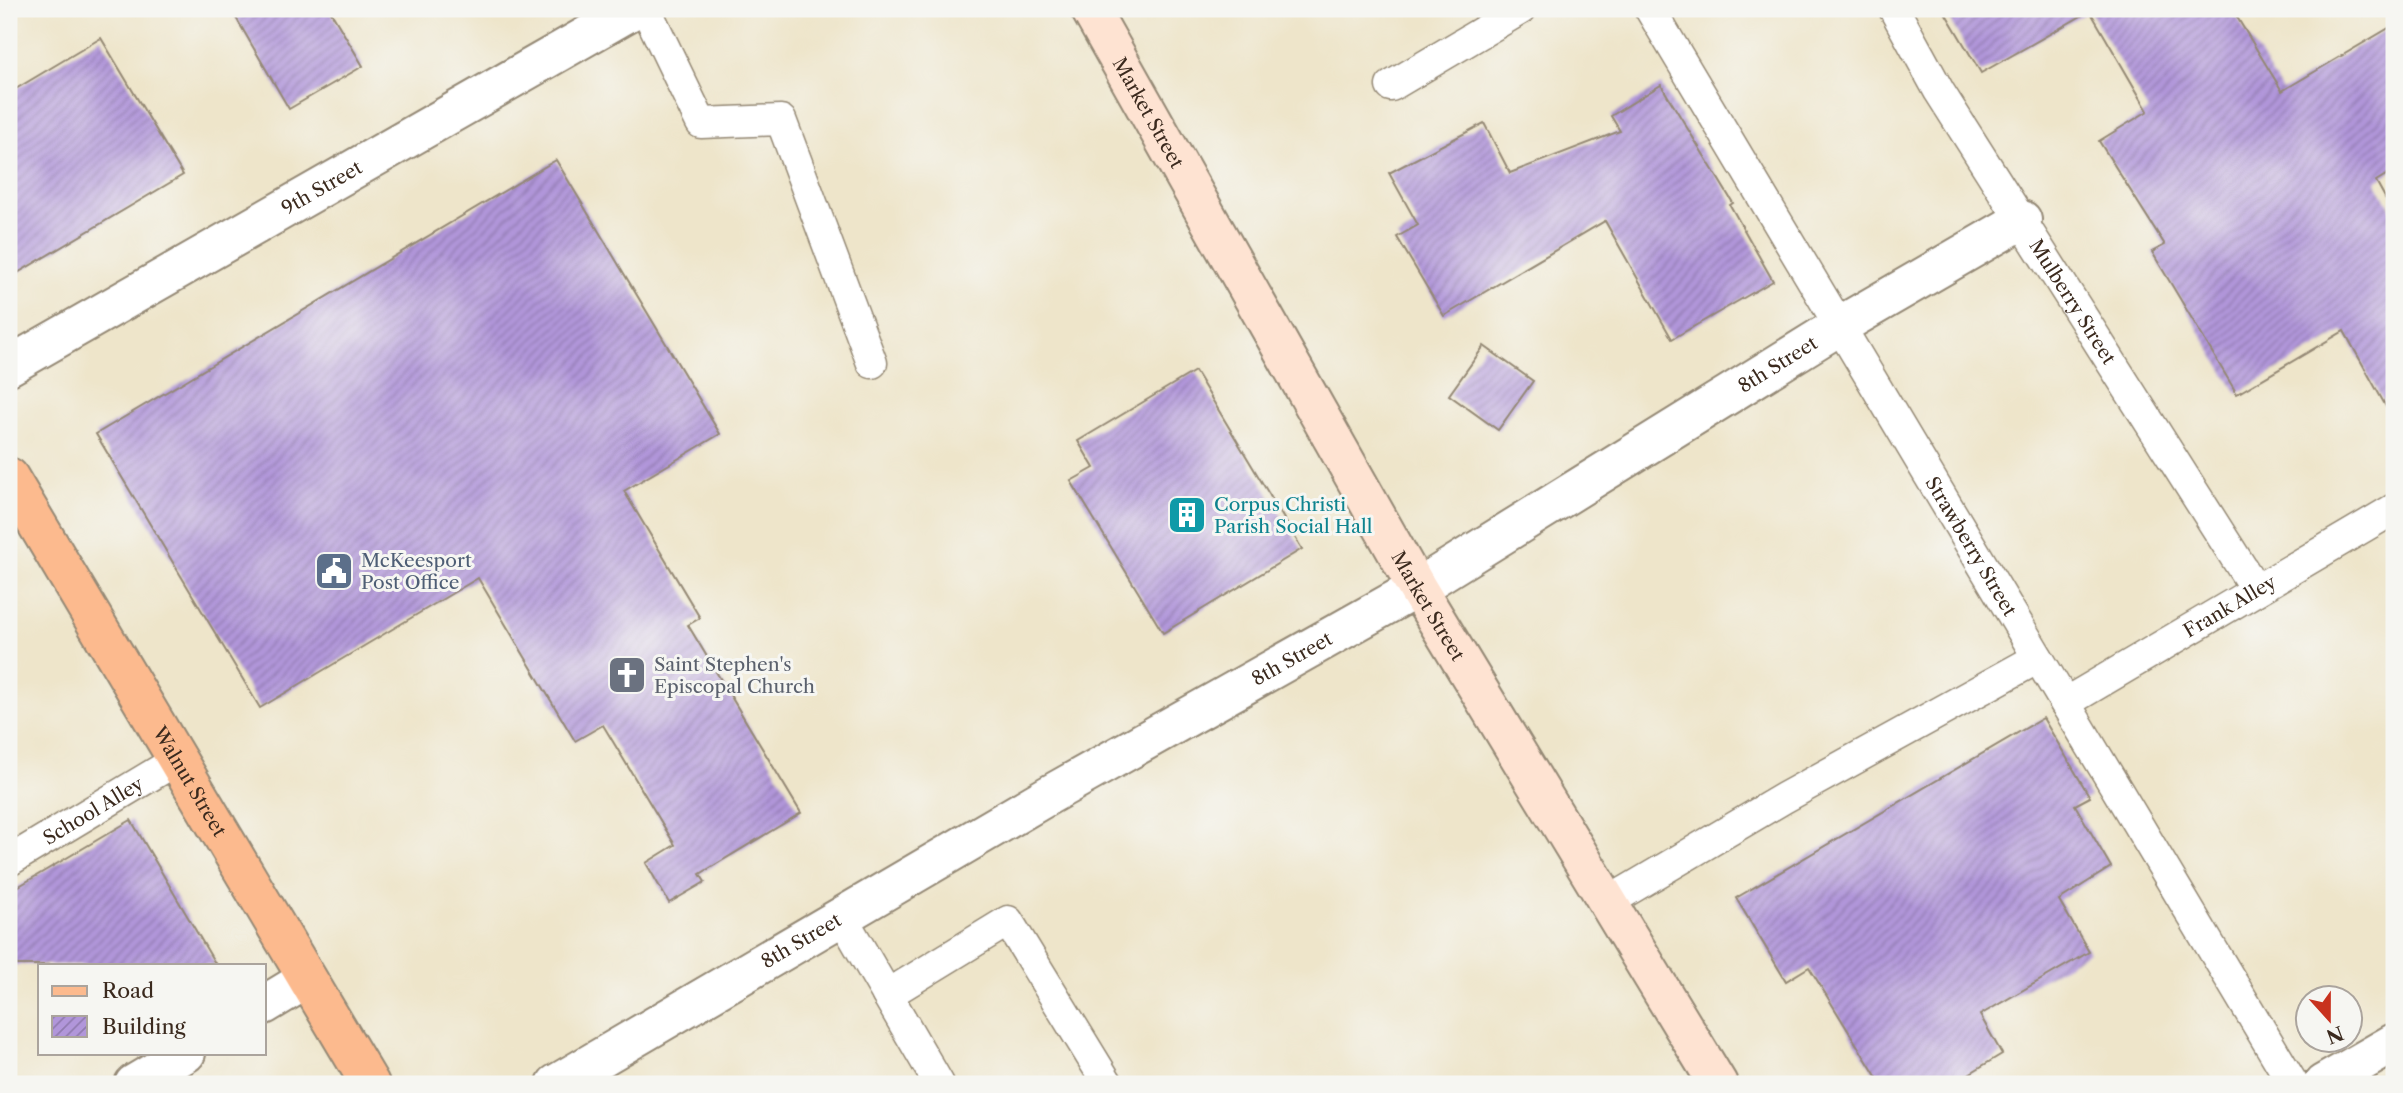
<svg xmlns="http://www.w3.org/2000/svg" width="2403" height="1093" font-family="'Libre Caslon Text',serif">
<style>
.building{fill:url(#building-hatch)}
.lines{fill:none;stroke-linecap:round;stroke-linejoin:round}
.service-casing{stroke:#948874;stroke-width:33}
.minor-casing{stroke:#948874;stroke-width:42}
.secondary-casing{stroke:#948874;stroke-width:42}
.primary-casing{stroke:#948874;stroke-width:42}
.service{stroke:#fff;stroke-width:30}
.minor{stroke:#fff;stroke-width:38}
.secondary{stroke:#fee3d2;stroke-width:38}
.primary{stroke:#fcba8e;stroke-width:38}
.labels{text-anchor:middle;stroke-width:6;stroke-linejoin:round;paint-order:stroke}
.street-label{font-size:19px;fill:#3b2a1e;stroke:#f6f6f2}
.culture-label{font-size:19px;fill:#0d838f;stroke:#f6f6f2;text-anchor:start}
.service-label{font-size:19px;fill:#4e5e75;stroke:#f6f6f2;text-anchor:start}
.worship-label{font-size:19px;fill:#5b616d;stroke:#f6f6f2;text-anchor:start}
</style>
<defs>
<pattern id="building-hatch" width="6" height="6" patternUnits="userSpaceOnUse" patternTransform="scale(1.75)"><rect width="6" height="6" fill="#b196da"/><path d="M-1 1l2-2M0 6l6-6M5 7l2-2" fill="none" stroke="#917bb0"/></pattern>
</defs>
<rect width="100%" height="100%" fill="#f6f6f2"/>
<filter id="ink" filterUnits="userSpaceOnUse"><feTurbulence type="fractalNoise" baseFrequency=".0143" numOctaves="2"/><feDisplacementMap in="SourceGraphic" scale="14" xChannelSelector="R" yChannelSelector="G"/><feConvolveMatrix kernelMatrix="1 2 1 2 8 2 1 2 1" color-interpolation-filters="sRGB"/></filter>
<filter id="wash" filterUnits="userSpaceOnUse"><feTurbulence type="fractalNoise" baseFrequency=".00686" numOctaves="4" result="noise"/><feDisplacementMap in="SourceGraphic" scale="28" xChannelSelector="R" yChannelSelector="G"/><feGaussianBlur stdDeviation="1.57" result="paint"/><feColorMatrix in="noise" values="0 0 0 0 0 0 0 0 0 0 0 0 0 0 0 0 0 1.4 0 .05"/><feComposite in="paint" operator="in"/></filter>
<g filter="url(#wash)">
<rect width="100%" height="100%" fill="#eee5ca"/>
<g id="blocks">
<path class="building" d="M231,9h98l34,57 -74,43z
M1943,9h289l50,82 112,-66v145l-18,11 18,33v207l-50,-90 -107,63 -85,-142 13,-7 -66,-104 49,-30 -58,-100 -109,62z
M101,38l82,137 -174,103v-185z
M1661,85l72,118 -3,2 43,76 -101,58 -67,-118 -161,95 -47,-79 21,-12 -29,-52 95,-50 26,50 110,-42 -9,-15z
M556,160l164,274 -96,57 76,127 -12,7 113,188 -101,61 5,8 -36,21 -23,-40 29,-18 -72,-120 -28,16 -97,-163 -218,130 -164,-274z
M1484,346l49,35 -35,49 -49,-35z
M1195,371l107,178 -139,84 -92,-152 23,-13 -16,-27z
M2043,718l47,79 -15,8 36,62 -52,33 30,52 -109,63 22,39 -50,30h-71l-72,-117 -23,14 -50,-83z
M131,820l85,145h-207v-73z"/>
</g>
</g>
<g filter="url(#ink)">
<use href="#blocks" fill-opacity="0" stroke="#948874" stroke-width="2"/>
<g class="lines">
<defs>
<g id="service">
<path d="M646,9l55,114 80,-3 91,243"/>
<path id="s1" d="M1650,9l643,1075"/>
<path id="s2" d="M1894,9l45,82 317,499"/>
<path d="M1391,86l130,-77"/>
<path id="s3" d="M2065,703l329,-194"/>
<path id="s4" d="M9,861l168,-101"/>
<path d="M1608,902l176,-104 254,-140"/>
<path d="M842,917l97,167"/>
<path d="M887,995l121,-74 100,163"/>
</g>
<g id="minor">
<path id="s5" d="M9,366l625,-357"/>
<path d="M264,1005l43,-26"/>
<path d="M134,1084l52,-31"/>
<path id="s6" d="M556,1084l493,-289 368,-207 422,-262 183,-106"/>
<path d="M2323,1084l71,-41"/>
</g>
<g id="secondary">
<path id="s7" d="M1090,9l327,579 301,496"/>
</g>
<g id="primary">
<path id="s8" d="M9,477l361,607"/>
</g>
</defs>
<use href="#service" class="service-casing"/>
<use href="#minor" class="minor-casing"/>
<use href="#secondary" class="secondary-casing"/>
<use href="#primary" class="primary-casing"/>
<use href="#service" class="service"/>
<use href="#minor" class="minor"/>
<use href="#secondary" class="secondary"/>
<use href="#primary" class="primary"/>
</g>
</g>
<defs>
<symbol id="building-square" viewBox="-11 -11 22 22"><rect x="-9" y="-9" width="18" height="18" rx="4" fill="#0f9aa8" stroke="#f6f6f2"/><path d="M-4-6H4V6H1V3H-1V6H-4ZM-2.5-4.3h1.7v1.8h-1.7ZM.8-4.3h1.7v1.8H.8ZM-2.5-1h1.7V.8h-1.7ZM.8-1h1.7V.8H.8Z" fill="#fff"/></symbol>
<symbol id="civic-square" viewBox="-11 -11 22 22"><rect x="-9" y="-9" width="18" height="18" rx="4" fill="#5c6f8a" stroke="#f6f6f2"/><path d="M-.6-6.5H3V-4.5H.6V-3L4-1V1h2V6H-6V1h2V-1L-.6-3ZM-1.2 2.5V6h2.4V2.5Z" fill="#fff"/></symbol>
<symbol id="church-square" viewBox="-11 -11 22 22"><rect x="-9" y="-9" width="18" height="18" rx="4" fill="#6b7280" stroke="#f6f6f2"/><path d="M-1.2-6h2.4v3.5h3.3v2.4h-3.3V6h-2.4V-.1h-3.3v-2.4h3.3Z" fill="#fff"/></symbol>
</defs>
<g fill-rule="evenodd">
<use href="#building-square" x="1165" y="493" width="44" height="44"/>
<use href="#civic-square" x="312" y="549" width="44" height="44"/>
<use href="#church-square" x="605" y="653" width="44" height="44"/>
</g>
<g class="labels">
<g class="street-label">
<text dy="7" stroke="none"><textPath href="#s7" startOffset="119">Market Street</textPath></text>
<text dy="7" stroke="none"><textPath href="#s5" startOffset="360">9th Street</textPath></text>
<text dy="7" stroke="none"><textPath href="#s2" startOffset="343">Mulberry Street</textPath></text>
<text dy="7" stroke="none"><textPath href="#s6" startOffset="1418">8th Street</textPath></text>
<text dy="7" stroke="none"><textPath href="#s1" startOffset="626">Strawberry Street</textPath></text>
<text dy="7" stroke="none"><textPath href="#s7" startOffset="686">Market Street</textPath></text>
<text dy="7" stroke="none"><textPath href="#s3" startOffset="191">Frank Alley</textPath></text>
<text dy="7" stroke="none"><textPath href="#s6" startOffset="850">8th Street</textPath></text>
<text dy="7" stroke="none"><textPath href="#s8" startOffset="354">Walnut Street</textPath></text>
<text dy="7" stroke="none"><textPath href="#s4" startOffset="98">School Alley</textPath></text>
<text dy="7" stroke="none"><textPath href="#s6" startOffset="284">8th Street</textPath></text>
</g>
<g class="culture-label">
<text x="1214" y="511">Corpus Christi<tspan x="1214" dy="22">Parish Social Hall</tspan></text>
</g>
<g class="service-label">
<text x="361" y="567">McKeesport<tspan x="361" dy="22">Post Office</tspan></text>
</g>
<g class="worship-label">
<text x="654" y="671">Saint Stephen's<tspan x="654" dy="22">Episcopal Church</tspan></text>
</g>
</g>
<rect width="2403" height="1093" fill="none" stroke="#f6f6f2" stroke-width="35"/>
<rect x="38" y="964" width="228" height="91" fill="#f6f6f2" stroke="#aba49d" stroke-width="2"/>
<rect x="52" y="986" width="35" height="10" fill="#fcba8e" stroke="#aba49d" stroke-width="2"/>
<text x="102" y="998" font-size="21" fill="#3b2a1e">Road</text>
<rect x="52" y="1016" width="35" height="21" fill="url(#building-hatch)" stroke="#aba49d" stroke-width="2"/>
<text x="102" y="1034" font-size="21" fill="#3b2a1e">Building</text>
<g transform="translate(2329 1019) rotate(159)"><circle r="33" fill="#f6f6f2" stroke="#aba49d" stroke-width="2"/>
<path d="M0-5L12 26L0 18L-12 26Z" fill="#c8321e"/>
<text y="-10" font-size="19" font-weight="bold" text-anchor="middle" fill="#3b2a1e">N</text>
</g>
</svg>
